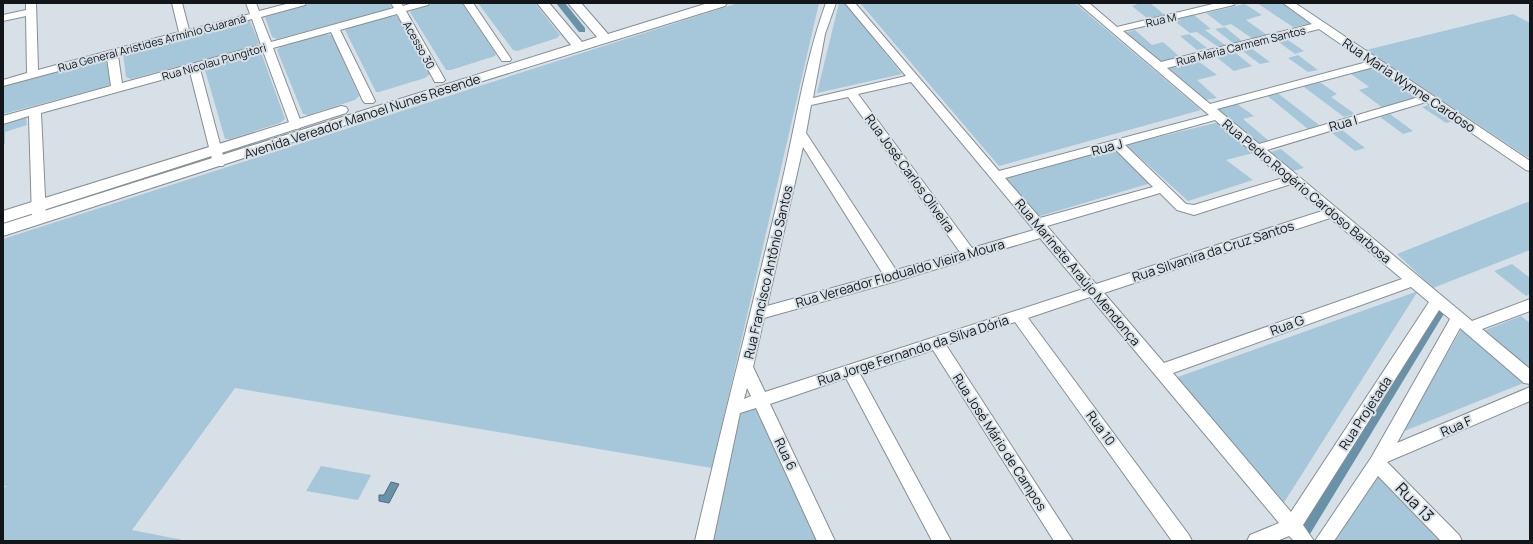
<svg xmlns="http://www.w3.org/2000/svg" width="1533" height="544" font-family="Manrope,sans-serif">
<style>
.green{fill:#a6c7d9}
.water{fill:#6992a8;stroke:#4f6d7d}
.lines{fill:none;stroke-linecap:round;stroke-linejoin:round}
.canal{fill:#6992a8;fill-rule:evenodd}
.minor-casing{stroke:#868f93;stroke-width:2}
.tertiary-casing{stroke:#868f93;stroke-width:2}
.minor{fill:#fff;fill-rule:evenodd}
.tertiary{fill:#fff;fill-rule:evenodd}
.labels{text-anchor:middle;stroke-width:4;stroke-linejoin:round;paint-order:stroke}
.far-street-label{font-size:11px;fill:#131618;stroke:#d7e0e6}
.street-label{font-size:13px;fill:#131618;stroke:#d7e0e6}
.near-street-label{font-size:16px;fill:#131618;stroke:#d7e0e6}
</style>
<rect width="100%" height="100%" fill="#d7e0e6"/>
<path class="green" d="M312,3h77l3,4 -4,2 -111,30 -5,-2 -7,-20z
M434,3h28l34,51 -1,2 -44,14h-5l-36,-58 4,-3z
M478,3h57l25,32 -3,3 -40,13 -4,-1z
M738,3h81l-107,465 -477,-80 -103,142 56,11h-185v-54h6l-6,-1v-247z
M839,3h6l57,71 -85,19z
M860,3h215l126,107 -202,56z
M1140,3h10l15,12 -17,4 -16,-13z
M1257,3h26l30,20 -20,4z
M1245,4l17,11 -16,5 21,15 -14,4 -22,-15 -8,2 -17,-13z
M1513,14l17,9v136l-164,-109z
M390,15l7,1 33,58 -5,4 -46,14h-3l-31,-62 4,-3z
M1194,15l17,14 -6,1 20,15 -7,2 -21,-15 -7,1 -17,-13z
M248,20l2,1 9,22 -4,3 -124,33 -5,-2 -3,-23z
M1225,27l17,14 -9,2 -18,-14z
M1135,30l17,15 11,-3 17,15 -22,5 -34,-29z
M324,34l8,1 27,61 -4,4 -47,15 -5,-1 -26,-64 4,-4z
M1189,34l18,14 -10,2 -17,-14z
M1285,38l19,13 -9,3 -19,-14z
M1251,48l19,14 -10,2 -19,-14z
M1233,51l19,15 -18,5 -19,-15z
M255,53l7,2 23,64 -5,4 -50,16h-5l-20,-69 5,-4z
M1298,55l20,15 -10,2 -20,-14z
M104,58l2,1 4,25 -2,2 -105,28v-29z
M1198,61l19,14 -20,5 20,18 -11,2 -38,-32z
M1374,65l46,32 -37,11 -24,-18 10,-3 -22,-16z
M1317,80l20,14 -6,3 24,17 -11,3 -44,-33z
M1275,91l44,34 -11,4 -43,-35z
M1236,103l18,13 -11,3 26,22 -11,3 -43,-36z
M1431,104l24,17 -9,2 -24,-16z
M1390,114l23,17 -10,3 -23,-17z
M26,117l1,8 -22,7v12h-2v-20z
M1219,122l34,31 -27,7 27,20 -65,21 -62,-56z
M1342,130l23,18 -10,3 -23,-18z
M1117,148l34,35 -114,34 -34,-41z
M1281,149l23,19 -11,3 -22,-19z
M1530,201v49l-97,38 -36,-34z
M1512,264l18,14v16l-4,2 -32,-25z
M1418,291l-135,213 -108,-126z
M1521,316l9,7v48l-47,-40z
M1462,328l64,54 -124,50z
M761,400l60,141h-117l29,-132z
M321,466l50,9 -13,25 -52,-9z
M1380,472l67,69h-115z"/>
<path class="water" d="M391,482l8,2 -10,19 -10,-2v-6h5z"/>
<g class="lines">
<path class="canal" d="M556,3h9l20,25v4h-6z
M1441,304l4,2 2,3 -2,3 -135,222 -5,2 -5,-2 -3,-5 3,-5 137,-218z"/>
<defs>
<path id="minor" d="M26,3h10l2,67 141,-38 -7,-29h10l7,27 61,-16 -4,-11h10l3,8 31,-8h16l-1,2 -44,12 10,25 123,-34 -3,-5h10l2,3 10,-3h16l-1,2 -22,6 39,69 -2,2h-8l-38,-68 -57,16 35,71 -2,2h-8l-2,-2 -32,-69 -58,16 29,77 -2,3 -4,1 -6,-4 -27,-74 -63,18 25,94 -2,3h-8l-2,-3 -23,-91 -149,41 5,105 -2,3h-10l-2,-3 -3,-102 -26,8v-8l108,-30 -4,-28 -104,28v-6l24,-7 -1,-57 -23,5v-6l23,-5zM252,19l9,26 -139,38 -4,-27z
M463,3h10l38,56 -1,2h-8z
M826,3h10l-11,31 -12,64 93,-22 -61,-73h10l144,168 210,-56 -131,-112h11l28,24 100,-24h18l-1,2 -111,26 38,31 151,-38 -29,-21h12l235,158v10l-4,-1 -100,-68 -159,48 205,171 58,-22v12l-48,18 48,40v15l-6,-1 -64,-55 -63,115 133,-56v14l-143,61 72,73 3,6h-21l-63,-65 -44,65h-19l56,-83 79,-139 -11,-9 -136,215 11,16h-20l-5,-5 -12,5h-30l3,-6 29,-12 -189,-226 -62,21 161,217 3,6h-20l-157,-219 -69,23 127,196h-19l-121,-191 -73,24 91,167h-19l-86,-163 -76,26 65,137h-18l-61,-133 -16,5 -27,128h-18c27,-117 57,-233 85,-350 15,-62 24,-128 46,-188zM1319,29l48,33 -157,42 -43,-36zM1374,67l45,30 -160,47 -42,-35zM911,82l123,148 -62,18 -114,-154zM848,97l112,155 -64,18 -90,-137 5,-28zM1215,120l68,58 -89,27 -8,-1 -61,-59zM803,147l80,127 -116,32zM1114,148l39,39 -113,31 -35,-40zM1291,184l31,27 -226,73 -49,-58 113,-33 17,17 17,5zM1330,218l72,61 -238,84 -60,-70zM1040,238l43,51 -318,103 -12,-25 11,-49 129,-36zM1411,287l18,15 -138,210 -118,-139zM747,388l4,8 -7,3z"/>
<path id="tertiary" d="M537,3h12l33,39 15,-5 -29,-34h13l27,31 100,-31h19l-2,3 -268,83 -454,147v-12l568,-179z
M341,106l5,1 2,3 -2,3 -343,110v-12z"/>
</defs>
<use href="#minor" class="minor-casing"/>
<use href="#tertiary" class="tertiary-casing"/>
<use href="#minor" class="minor"/>
<use href="#tertiary" class="tertiary"/>
</g>
<g class="labels">
<g class="far-street-label">
<text transform="translate(1161 20) rotate(-13)" y="4">Rua M</text>
<text transform="translate(152 43) rotate(-15)" y="4">Rua General Aristides Armínio Guaraná</text>
<text transform="translate(419 45) rotate(61)" y="4">Acesso 30</text>
<text transform="translate(1241 46) rotate(-14)" y="4">Rua Maria Carmem Santos</text>
<text transform="translate(214 62) rotate(-16)" y="4">Rua Nicolau Pungitori</text>
</g>
<g class="street-label">
<text transform="translate(1409 85) rotate(34)" y="5">Rua Maria Wynne Cardoso</text>
<text transform="translate(362 116) rotate(-18)" y="5">Avenida Vereador Manoel Nunes Resende</text>
<text transform="translate(1343 123) rotate(-16)" y="5">Rua I</text>
<text transform="translate(1107 147) rotate(-15)" y="5">Rua J</text>
<text transform="translate(910 173) rotate(54)" y="5">Rua José Carlos Oliveira</text>
<text transform="translate(1307 191) rotate(40)" y="5">Rua Pedro Rogério Cardoso Barbosa</text>
<text transform="translate(1213 251) rotate(-18)" y="5">Rua Silvanira da Cruz Santos</text>
<text transform="translate(768 272) rotate(-77)" y="5">Rua Francisco Antônio Santos</text>
<text transform="translate(1078 272) rotate(50)" y="5">Rua Marinete Araújo Mendonça</text>
<text transform="translate(900 273) rotate(-16)" y="5">Rua Vereador Flodualdo Vieira Moura</text>
<text transform="translate(1287 325) rotate(-20)" y="5">Rua G</text>
<text transform="translate(913 350) rotate(-18)" y="5">Rua Jorge Fernando da Silva Dória</text>
<text transform="translate(1365 413) rotate(-57)" y="5">Rua Projetada</text>
<text transform="translate(1456 426) rotate(-23)" y="5">Rua F</text>
<text transform="translate(1101 428) rotate(54)" y="5">Rua 10</text>
<text transform="translate(1000 442) rotate(57)" y="5">Rua José Mário de Campos</text>
<text transform="translate(786 454) rotate(65)" y="5">Rua 6</text>
</g>
<g class="near-street-label">
<text transform="translate(1415 502) rotate(46)" y="6">Rua 13</text>
</g>
</g>
<rect width="1533" height="544" fill="none" stroke="#131618" stroke-width="8"/>
</svg>
